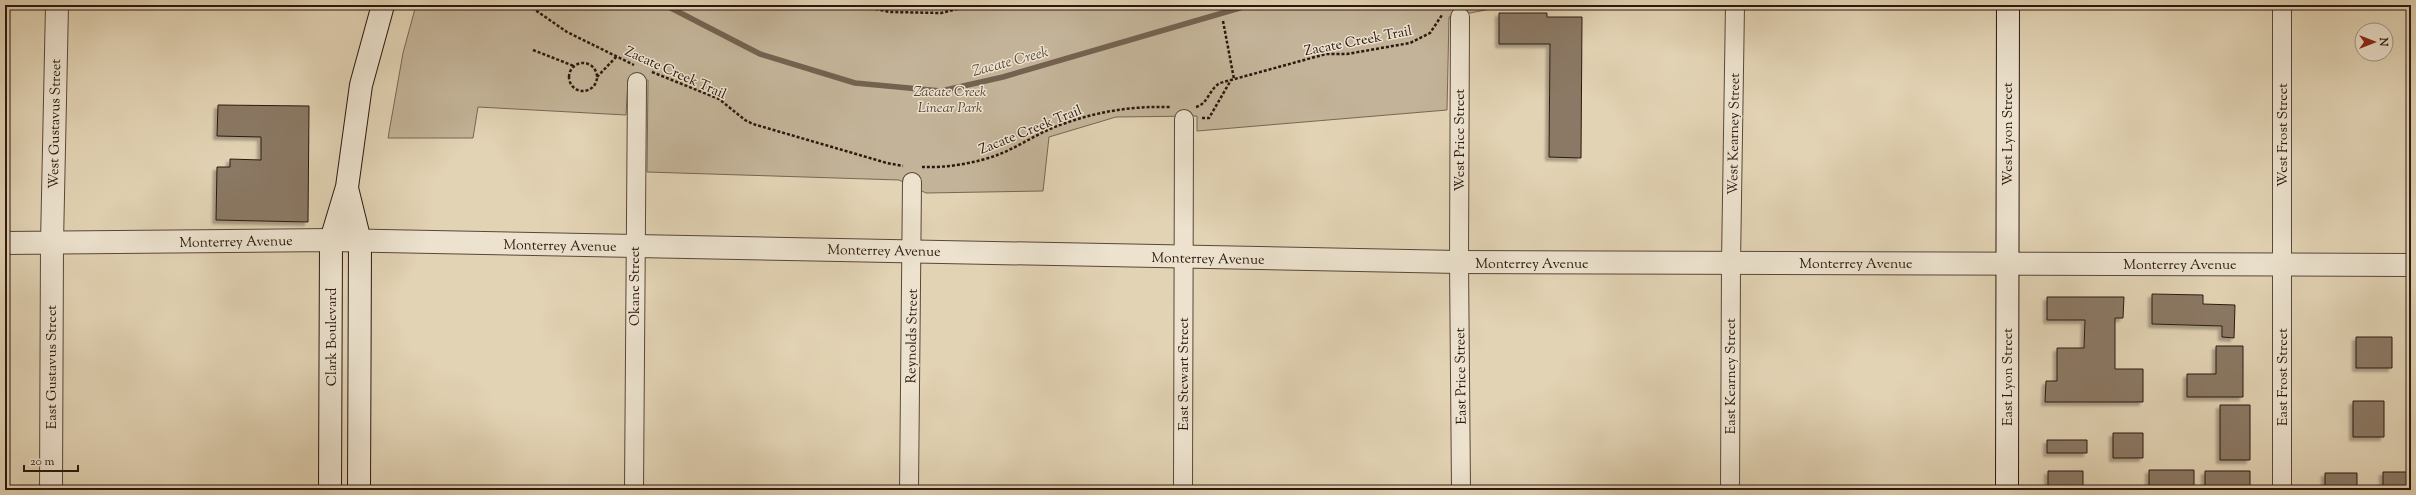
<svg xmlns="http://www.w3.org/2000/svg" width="2416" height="495" font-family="'Sorts Mill Goudy',serif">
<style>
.green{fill:#c3b398;stroke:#786654}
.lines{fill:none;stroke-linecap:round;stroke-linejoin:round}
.stream{stroke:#746250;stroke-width:5.5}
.building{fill:#8b7965;stroke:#2c180f;filter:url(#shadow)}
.minor-casing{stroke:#5a4738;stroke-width:20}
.tertiary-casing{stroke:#5a4738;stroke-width:24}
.secondary-casing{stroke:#2c180f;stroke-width:24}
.path{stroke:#2c180f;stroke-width:2.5;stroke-dasharray:3 2;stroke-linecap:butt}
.minor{stroke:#ece2ce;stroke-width:18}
.tertiary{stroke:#ece2ce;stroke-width:22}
.secondary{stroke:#ece2ce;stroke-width:22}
.labels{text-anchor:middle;stroke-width:3;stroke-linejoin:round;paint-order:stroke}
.street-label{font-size:14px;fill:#2c180f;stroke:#ece2ce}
.park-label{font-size:14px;font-style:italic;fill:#594638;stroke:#ece2ce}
.water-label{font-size:15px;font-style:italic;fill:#5c493b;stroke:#ece2ce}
</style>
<defs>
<filter id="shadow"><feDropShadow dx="-3.5" dy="3.5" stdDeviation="1" flood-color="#0004"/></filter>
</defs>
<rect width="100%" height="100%" fill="#e2d3b4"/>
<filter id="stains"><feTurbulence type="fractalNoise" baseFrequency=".005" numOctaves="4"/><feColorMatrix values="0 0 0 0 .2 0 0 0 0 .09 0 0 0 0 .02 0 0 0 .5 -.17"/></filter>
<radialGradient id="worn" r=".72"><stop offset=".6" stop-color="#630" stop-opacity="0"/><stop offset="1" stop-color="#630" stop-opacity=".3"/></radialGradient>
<path class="green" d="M416,5h1096l-63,12 -2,93 -250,21v-15l-81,1 -67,20 -6,54 -117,2 -27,-13 -252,-8 1,-92h-20l-2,35 -148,-8 -5,31h-85l15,-85z
M1518,5h197v1z"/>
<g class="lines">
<path class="stream" d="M665,5l95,49 95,29 86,8 62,-14 247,-72"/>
</g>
<path class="building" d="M1499,13h48v4h35l-1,141 -32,-1 1,-113h-51z
M218,105l91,1 -1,116 -92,-2 1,-53h13v-8l31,1v-23l-44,-1z
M2152,294l51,1v9l32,1 -1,33 -12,-1v-11l-70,-2z
M2047,297h77l-1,21h-8v51h28v33h-98l1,-21h11v-33h27l1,-28h-38z
M2356,337h36v31h-36z
M2216,346h27v51h-56v-23h29z
M2353,401h31v36h-31z
M2220,405h30v55h-30z
M2113,433h30v25h-30z
M2047,440h40v13h-40z
M2149,470h45v20h-45z
M2048,471h35v19h-35z
M2205,471h45v19h-45z
M2383,472h28v18h-28z
M2325,473h32v17h-32z"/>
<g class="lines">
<defs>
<path id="minor" d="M2282,5v485
M1460,17l-1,245 2,228
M634,490l3,-408
M909,490l3,-308
M1183,490l1,-371
M1730,490l1,-227 4,-258"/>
<path id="tertiary" d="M5,243l326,-3 1128,22 952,3
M51,490l1,-247 5,-238"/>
<path id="secondary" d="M347,188l13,53 -1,249
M330,490l1,-250 16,-53 14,-102 22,-80
M2007,490l1,-485"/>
</defs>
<use href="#minor" class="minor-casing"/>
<use href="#tertiary" class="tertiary-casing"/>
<use href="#secondary" class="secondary-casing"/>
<path class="path" d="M528,5l39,27 67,33
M856,5l34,7 51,1 31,-8
M950,5l6,4
M1223,21l11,58
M533,50l41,16
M569 77a14 14 0 1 1 28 0a14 14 0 1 1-28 0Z
M652,72l67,27 26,21 8,4 134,39 16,3
M597,77l20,-21
M1196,107c12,-3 13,-18 24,-24l106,-29h21l63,-11 20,-10 12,-18
M1202,118h7l22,-38
M922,167c25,1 55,-4 78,-13 22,-9 41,-23 63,-30 36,-13 70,-18 108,-17"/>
<use href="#minor" class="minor"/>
<use href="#tertiary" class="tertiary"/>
<use href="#secondary" class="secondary"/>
</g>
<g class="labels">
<g class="street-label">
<text transform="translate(1358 40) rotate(-11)" y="5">Zacate Creek Trail</text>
<text transform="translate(676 72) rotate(24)" y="5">Zacate Creek Trail</text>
<text transform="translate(54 124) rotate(-89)" y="5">West Gustavus Street</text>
<text transform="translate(1030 129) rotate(-22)" y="5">Zacate Creek Trail</text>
<text transform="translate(1733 134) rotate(-89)" y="5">West Kearney Street</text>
<text transform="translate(2007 134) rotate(-90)" y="5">West Lyon Street</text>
<text transform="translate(2282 135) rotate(-90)" y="5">West Frost Street</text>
<text transform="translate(1459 140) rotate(-90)" y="5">West Price Street</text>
<text transform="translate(236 241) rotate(-1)" y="5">Monterrey Avenue</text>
<text transform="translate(560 245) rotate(1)" y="5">Monterrey Avenue</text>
<text transform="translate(884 250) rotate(1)" y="5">Monterrey Avenue</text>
<text transform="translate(1208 258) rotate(1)" y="5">Monterrey Avenue</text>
<text x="1532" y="268">Monterrey Avenue</text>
<text x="1856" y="268">Monterrey Avenue</text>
<text x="2180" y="269">Monterrey Avenue</text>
<text transform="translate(634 286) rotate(-90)" y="5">Okane Street</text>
<text transform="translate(911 336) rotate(-89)" y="5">Reynolds Street</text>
<text transform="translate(331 337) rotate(-90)" y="5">Clark Boulevard</text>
<text transform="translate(51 367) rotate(-90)" y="5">East Gustavus Street</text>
<text transform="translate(1183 374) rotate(-90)" y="5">East Stewart Street</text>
<text transform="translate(1460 376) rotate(-91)" y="5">East Price Street</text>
<text transform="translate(1730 376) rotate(-90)" y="5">East Kearney Street</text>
<text transform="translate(2007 377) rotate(-90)" y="5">East Lyon Street</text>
<text transform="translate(2282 377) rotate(-90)" y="5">East Frost Street</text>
</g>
<g class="park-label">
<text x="950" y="96">Zacate Creek<tspan x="950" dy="16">Linear Park</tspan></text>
</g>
<g class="water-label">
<text transform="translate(1010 61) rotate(-15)" y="5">Zacate Creek</text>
</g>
</g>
<rect width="2416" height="495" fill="none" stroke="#e2d3b4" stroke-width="20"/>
<rect x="6" y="6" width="2404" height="483" fill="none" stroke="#2c180f" stroke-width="2"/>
<rect x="10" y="10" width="2396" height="475" fill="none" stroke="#2c180f"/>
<g transform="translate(2374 42) rotate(90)"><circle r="19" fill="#ece2ce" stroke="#9f9182"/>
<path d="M0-3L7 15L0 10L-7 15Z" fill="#8f2418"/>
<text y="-6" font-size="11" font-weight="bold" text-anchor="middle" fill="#2c180f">N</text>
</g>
<path d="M24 465v6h54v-6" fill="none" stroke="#2c180f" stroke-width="2"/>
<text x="30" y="465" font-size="12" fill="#2c180f" stroke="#ece2ce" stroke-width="3" paint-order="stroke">20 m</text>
<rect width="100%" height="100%" filter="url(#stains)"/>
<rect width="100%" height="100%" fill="url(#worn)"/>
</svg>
